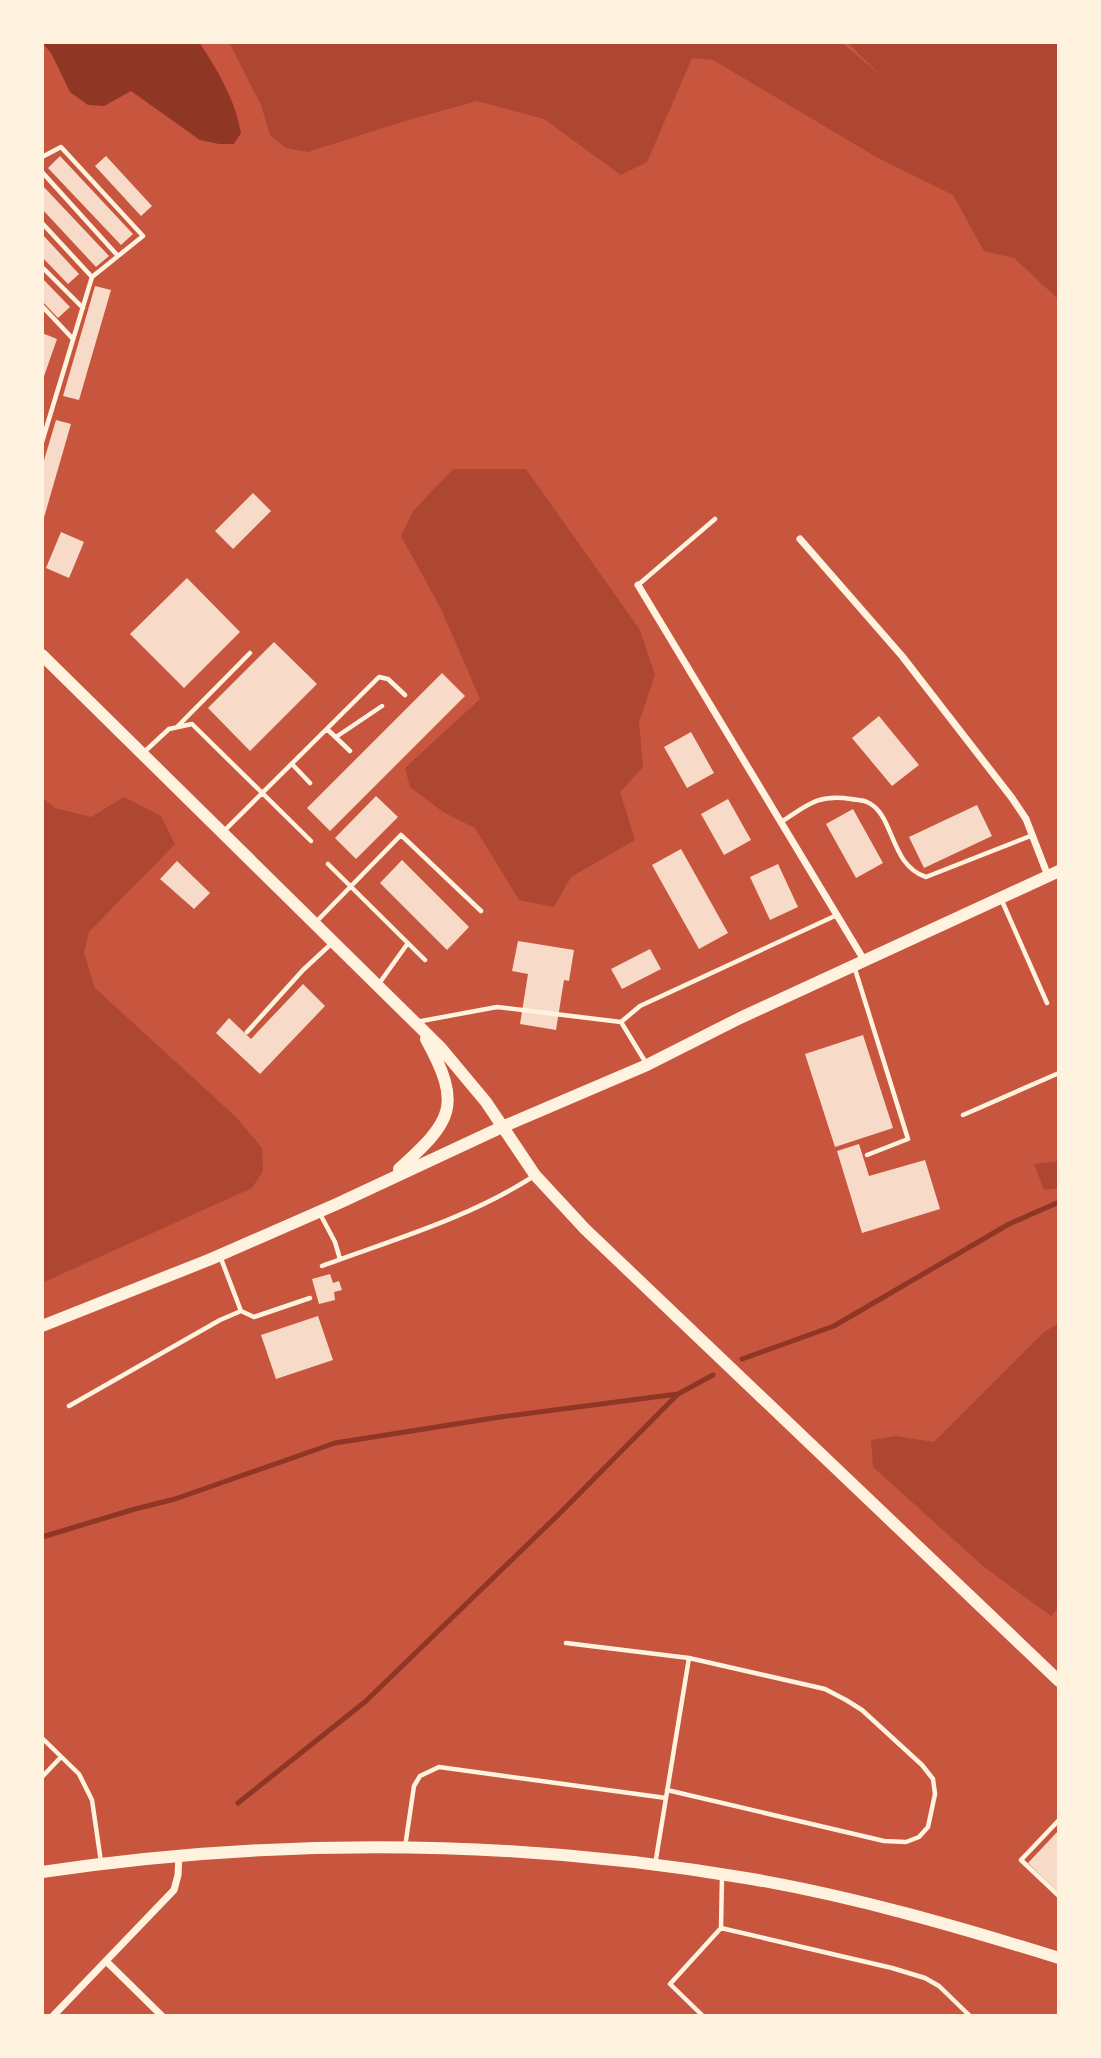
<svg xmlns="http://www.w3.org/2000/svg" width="1101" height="2058" font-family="Karla,sans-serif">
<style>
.green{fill:#ae4732}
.water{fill:#8f3625}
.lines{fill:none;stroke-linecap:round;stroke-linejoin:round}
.stream{stroke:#8f3625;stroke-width:5}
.building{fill:#f7dbc8}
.service{stroke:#fff3e0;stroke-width:4.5}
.minor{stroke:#fff3e0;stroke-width:7}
.secondary{stroke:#fff3e0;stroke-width:12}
</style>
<rect width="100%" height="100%" fill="#c8553d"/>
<path class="green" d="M 229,42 L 841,42 L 880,75 L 847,42 L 1059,42 L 1059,300 L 1014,258 L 984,251 L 953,195 L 878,158 L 713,60 L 692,58 L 647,162 L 621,175 L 544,119 L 477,101 L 405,121 L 308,152 L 286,148 L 270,135 L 261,105 Z
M 453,469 L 526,469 L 640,630 L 655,675 L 639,722 L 643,767 L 620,792 L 635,840 L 571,877 L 554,907 L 519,900 L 475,828 L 443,812 L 410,787 L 405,768 L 480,699 L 441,609 L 401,536 L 413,511 Z
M 42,797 L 55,808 L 91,817 L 124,797 L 161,816 L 175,844 L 89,932 L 84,953 L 95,988 L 236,1117 L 262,1148 L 263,1171 L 252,1188 L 42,1283 Z
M 1059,1161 L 1059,1188 L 1044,1190 L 1034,1164 Z
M 1059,1323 L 1059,1607 L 1051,1616 L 984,1567 L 873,1467 L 871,1440 L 895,1436 L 934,1442 L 1044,1332 Z"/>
<path class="water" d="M 42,42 L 199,42 C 218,71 235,99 241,133 L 234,144 L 219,144 L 200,140 L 131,91 L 104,106 L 88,105 L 70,92 L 51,53 Z"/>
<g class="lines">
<path class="stream" d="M 742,1359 L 834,1326 L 1009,1224 L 1059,1202
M 42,1537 L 135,1509 L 175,1499 L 335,1443 L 500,1417 L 678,1394 L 713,1375
M 238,1803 L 366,1701 L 559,1514 L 676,1396"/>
</g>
<path class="building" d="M 60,156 L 133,234 L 121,245 L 48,168 Z
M 106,156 L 152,206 L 141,216 L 95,166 Z
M 42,185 L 109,256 L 96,267 L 42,209 Z
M 42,234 L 79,274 L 68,284 L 42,257 Z
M 42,278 L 70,307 L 58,318 L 42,301 Z
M 95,286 L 111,290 L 79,400 L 63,396 Z
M 42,333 L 57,339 L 42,382 Z
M 56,420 L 71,424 L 43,521 L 42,467 Z
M 253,493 L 271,511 L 233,549 L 215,531 Z
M 61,532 L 84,542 L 69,578 L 46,568 Z
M 187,578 L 240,632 L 184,688 L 130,634 Z
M 274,642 L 317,684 L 250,751 L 208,708 Z
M 442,673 L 465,696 L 330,831 L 307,808 Z
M 879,716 L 919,765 L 892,786 L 852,738 Z
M 691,732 L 714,773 L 687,788 L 664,747 Z
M 376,796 L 398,817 L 356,859 L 335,838 Z
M 728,799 L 751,840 L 724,855 L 701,814 Z
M 977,805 L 992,836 L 924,868 L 909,837 Z
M 853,809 L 883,863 L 856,878 L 826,824 Z
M 681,849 L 728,933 L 699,949 L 652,865 Z
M 402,860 L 469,927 L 447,950 L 380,883 Z
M 177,861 L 210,893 L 194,909 L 160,879 Z
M 778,864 L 798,907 L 770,920 L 750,877 Z
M 518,941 L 574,950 L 569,981 L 564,980 L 556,1030 L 520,1024 L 528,974 L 512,971 Z
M 650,949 L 661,969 L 622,989 L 611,969 Z
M 303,984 L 325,1006 L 260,1074 L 216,1033 L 229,1018 L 251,1039 Z
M 863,1035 L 893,1128 L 835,1147 L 805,1054 Z
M 859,1144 L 869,1176 L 925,1160 L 940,1209 L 862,1233 L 837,1151 Z
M 330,1274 L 333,1283 L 339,1281 L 342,1290 L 334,1292 L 335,1300 L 319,1304 L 312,1279 Z
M 318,1316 L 333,1360 L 276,1379 L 261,1335 Z
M 1059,1830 L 1059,1893 L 1028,1863 Z"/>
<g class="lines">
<path class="service" d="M 42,157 L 61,147 L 143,236 L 92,277 L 42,442
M 42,172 L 118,256
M 42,223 L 92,277
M 42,267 L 83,308
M 42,306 L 73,339
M 638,585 L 715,519
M 177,727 L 250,653
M 327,729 L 350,751
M 336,737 L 382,706
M 142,754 L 169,729 L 192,724 L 311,841
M 292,764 L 310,783
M 781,822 C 808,805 817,794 851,799 C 856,800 863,800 867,802 C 895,814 889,865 926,877 L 1033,835
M 224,831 L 379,677 L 388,679 L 405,695
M 328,864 L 425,960
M 1002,901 L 1047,1003
M 315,923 L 401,835 L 481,911
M 854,966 L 908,1139 L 867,1155
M 378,985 L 408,943
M 416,1022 L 497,1007 L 621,1022 L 640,1006 L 837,915
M 621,1022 L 646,1063
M 247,1032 L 303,970 L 331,944
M 963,1115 L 1059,1073
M 319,1212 L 335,1242 L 340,1259
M 220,1256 L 241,1311 L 254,1317 L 310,1298
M 322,1266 C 395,1239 469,1218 534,1176
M 69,1406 L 220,1320 L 241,1311
M 566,1643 L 689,1658 L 825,1689 L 846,1700 L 862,1710 L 922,1765 L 933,1779 L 935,1794 L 928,1827 L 919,1837 L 906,1842 L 884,1841 L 667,1790
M 42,1738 L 79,1774 L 92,1800 L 101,1862
M 42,1777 L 61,1757
M 1059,1820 L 1021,1860 L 1059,1896
M 405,1847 L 414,1786 L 420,1776 L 439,1767 L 666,1798
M 655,1865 L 689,1658
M 721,1928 L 892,1968 L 925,1978 L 939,1986 L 970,2016
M 703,2016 L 670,1984 L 721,1928 L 722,1876"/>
<path class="minor" d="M 800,539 L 902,656 L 1012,798 L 1026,819 L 1048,876
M 638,585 L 864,960
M 106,1961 L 162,2016
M 53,2016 L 174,1890 L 178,1875 L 179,1856"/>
<path class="secondary" d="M 42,655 L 441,1048 L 486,1102 L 535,1175 L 585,1229 L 1059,1681
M 399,1169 C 452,1121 463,1106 426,1039
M 42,1326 L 211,1259 L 339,1203 L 502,1127 L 647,1065 L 740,1018 L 1059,871
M 42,1872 C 278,1837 517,1839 752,1879 C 856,1897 959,1927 1059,1958"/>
</g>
<rect width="1101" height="2058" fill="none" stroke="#fff3e0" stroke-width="88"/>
</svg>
